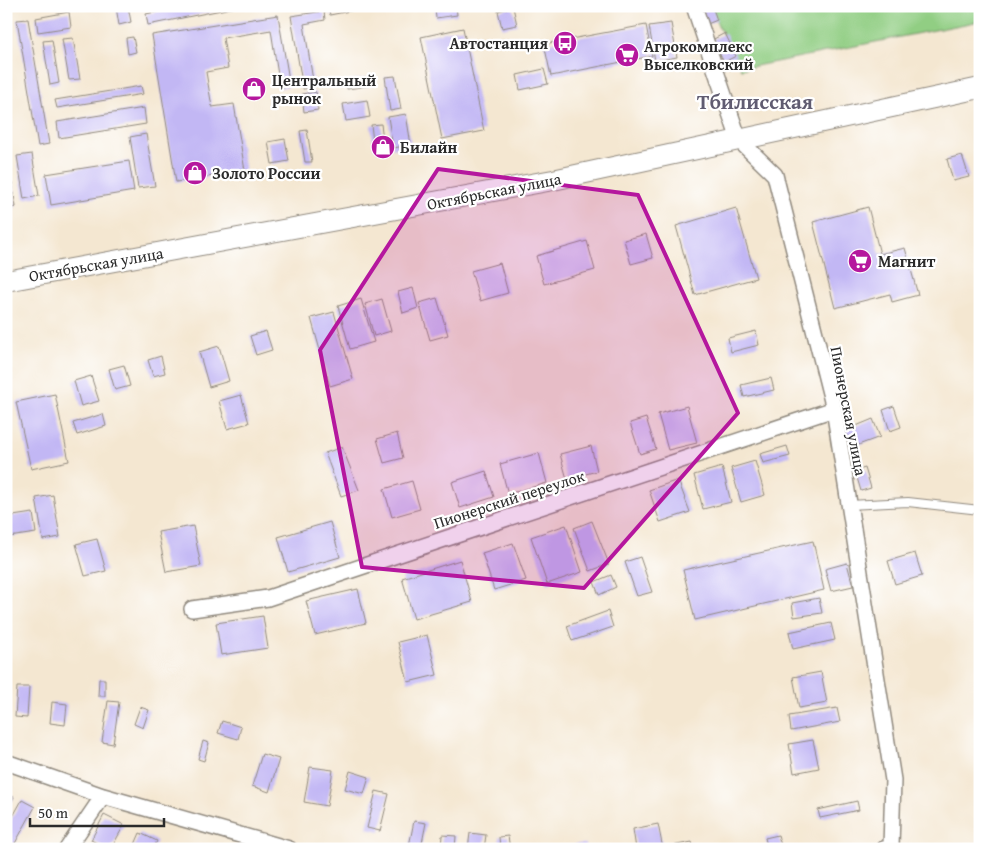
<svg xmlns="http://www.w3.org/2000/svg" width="986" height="855" font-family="'Gentium Book Plus',serif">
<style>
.green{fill:#91ce83;stroke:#5e7c57}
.building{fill:#c2b7f4}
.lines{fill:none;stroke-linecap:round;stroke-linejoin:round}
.service-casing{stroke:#90897e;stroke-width:10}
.minor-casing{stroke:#90897e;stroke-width:18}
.secondary-casing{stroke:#90897e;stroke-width:22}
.service{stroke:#fff;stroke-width:8}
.minor{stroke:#fff;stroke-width:15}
.secondary{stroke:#fff;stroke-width:20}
.marked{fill:#b5179e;fill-opacity:0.2;stroke:#b5179e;stroke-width:4;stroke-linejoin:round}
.labels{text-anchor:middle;stroke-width:4.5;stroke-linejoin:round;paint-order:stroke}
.poi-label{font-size:16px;font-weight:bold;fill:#2b2b2b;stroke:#fff;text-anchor:start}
.street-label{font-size:16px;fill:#2b2b2b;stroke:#fff}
.district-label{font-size:21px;font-weight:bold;fill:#605c71;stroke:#fff}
</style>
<rect width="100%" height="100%" fill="#fff"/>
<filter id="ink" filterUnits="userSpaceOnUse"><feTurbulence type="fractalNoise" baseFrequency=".02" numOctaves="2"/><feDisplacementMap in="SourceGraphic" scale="10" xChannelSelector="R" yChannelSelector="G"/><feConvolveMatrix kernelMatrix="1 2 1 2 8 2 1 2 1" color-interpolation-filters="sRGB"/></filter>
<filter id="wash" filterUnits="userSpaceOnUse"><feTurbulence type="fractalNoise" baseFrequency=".0096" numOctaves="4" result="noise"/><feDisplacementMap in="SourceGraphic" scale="20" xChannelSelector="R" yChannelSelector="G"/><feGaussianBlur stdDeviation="1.12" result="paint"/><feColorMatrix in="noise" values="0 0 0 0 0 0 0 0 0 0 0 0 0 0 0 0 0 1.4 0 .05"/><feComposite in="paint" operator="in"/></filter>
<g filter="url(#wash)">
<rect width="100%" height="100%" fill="#f4e7d1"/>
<path class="green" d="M 708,6 L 980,6 L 980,21 L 741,69 Z"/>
<g id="blocks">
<path class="building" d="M 122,6 L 128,6 L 131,22 L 119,25 L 116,7 Z
M 183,6 L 236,6 L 236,7 L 148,25 L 146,14 Z
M 328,6 L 368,6 L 369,7 L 330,15 Z
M 449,6 L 456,6 L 457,15 L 436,18 L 435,9 Z
M 691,6 L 712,6 L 717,20 L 700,27 Z
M 513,7 L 517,25 L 502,28 L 498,11 Z
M 324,11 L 325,20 L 304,24 L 314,87 L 303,89 L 291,16 Z
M 69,12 L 71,27 L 38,32 L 36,18 Z
M 278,15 L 290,86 L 280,88 L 271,30 L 223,38 L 228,68 L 206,72 L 212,107 L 234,104 L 245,171 L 176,182 L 152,35 Z
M 28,19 L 49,144 L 38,146 L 17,20 Z
M 671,23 L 677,57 L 655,61 L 649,26 Z
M 646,25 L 652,56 L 551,76 L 544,44 Z
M 463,28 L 484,131 L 442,139 L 421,37 Z
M 725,33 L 736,56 L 724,62 L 712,40 Z
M 133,37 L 136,52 L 128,54 L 126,38 Z
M 73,38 L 80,79 L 69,80 L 62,39 Z
M 52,40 L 59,83 L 50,85 L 43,41 Z
M 544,69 L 548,84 L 520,90 L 517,75 Z
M 395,76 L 401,109 L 390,111 L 385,77 Z
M 372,77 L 374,85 L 347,89 L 346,81 Z
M 141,86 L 143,94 L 57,108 L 55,100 Z
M 316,92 L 318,110 L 304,112 L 302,94 Z
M 367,100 L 370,117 L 346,121 L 343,104 Z
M 144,108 L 146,124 L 59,138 L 57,122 Z
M 406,114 L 411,145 L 393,148 L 388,117 Z
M 381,124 L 384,147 L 374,149 L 371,125 Z
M 307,130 L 312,162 L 305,162 L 300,131 Z
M 146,134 L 155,186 L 138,188 L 130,137 Z
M 285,139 L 289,161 L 272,164 L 268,142 Z
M 32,154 L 39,196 L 24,199 L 17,156 Z
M 962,155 L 969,177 L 953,181 L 947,159 Z
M 129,161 L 134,191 L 51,205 L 46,174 Z
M 12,182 L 16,207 L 6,209 L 6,183 Z
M 868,207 L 880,254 L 905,248 L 918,295 L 892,302 L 890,294 L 835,308 L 813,222 Z
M 736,208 L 756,278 L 695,295 L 676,226 Z
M 646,234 L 653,258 L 631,264 L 624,240 Z
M 587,241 L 595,270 L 544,284 L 536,256 Z
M 500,263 L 508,293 L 480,301 L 471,271 Z
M 413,288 L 418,308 L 403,313 L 398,292 Z
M 437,298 L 448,335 L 430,340 L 419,303 Z
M 361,299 L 374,342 L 350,349 L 338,306 Z
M 382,299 L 391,331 L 374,336 L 365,304 Z
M 334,312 L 353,379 L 330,386 L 311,318 Z
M 266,331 L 272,350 L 256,355 L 250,336 Z
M 756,331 L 759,345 L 731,352 L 728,338 Z
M 219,346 L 229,381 L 209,387 L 199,352 Z
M 161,356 L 165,373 L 153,376 L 148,360 Z
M 124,365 L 130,386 L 115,390 L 109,369 Z
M 91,376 L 99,401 L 81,406 L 74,381 Z
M 771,378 L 774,390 L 744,397 L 741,385 Z
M 55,394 L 69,461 L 31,469 L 16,402 Z
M 241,395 L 249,423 L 227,429 L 219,401 Z
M 687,406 L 697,443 L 668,450 L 658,414 Z
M 894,406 L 901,427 L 890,431 L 883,410 Z
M 103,414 L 106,426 L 77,435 L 73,423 Z
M 646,418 L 656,449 L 640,454 L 630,423 Z
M 873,419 L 880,437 L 850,448 L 844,431 Z
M 397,433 L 403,458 L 384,463 L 377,439 Z
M 591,446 L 597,471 L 567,479 L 560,454 Z
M 787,446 L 790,456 L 763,463 L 760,454 Z
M 342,447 L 359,490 L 341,496 L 325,453 Z
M 539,453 L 547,483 L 508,494 L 500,464 Z
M 755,461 L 765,495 L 741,502 L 731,468 Z
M 722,467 L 731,502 L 703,509 L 694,475 Z
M 865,468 L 871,488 L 861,491 L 855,471 Z
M 486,471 L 494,497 L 460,508 L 452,482 Z
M 678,480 L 690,512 L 660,522 L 649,490 Z
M 412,481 L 420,509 L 392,517 L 384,489 Z
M 53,495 L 60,537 L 43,540 L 36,498 Z
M 33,513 L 36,533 L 9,537 L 6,517 Z
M 592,521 L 609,564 L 590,571 L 574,528 Z
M 330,522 L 340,557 L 288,572 L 278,537 Z
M 566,525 L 582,572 L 547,584 L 531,537 Z
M 193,526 L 201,566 L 166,572 L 158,532 Z
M 97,539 L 106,571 L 85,576 L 76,544 Z
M 813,541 L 824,590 L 695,620 L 683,570 Z
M 513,543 L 526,580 L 494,590 L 482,553 Z
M 915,553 L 922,576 L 895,584 L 888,561 Z
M 640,557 L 652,592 L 637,596 L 625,562 Z
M 460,560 L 472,602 L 414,619 L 402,578 Z
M 847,563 L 853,586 L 831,591 L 825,569 Z
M 611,575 L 616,587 L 599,595 L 594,582 Z
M 358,589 L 366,623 L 315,635 L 306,601 Z
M 819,598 L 822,613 L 794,617 L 792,603 Z
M 608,611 L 613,627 L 572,641 L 567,626 Z
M 263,616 L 268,648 L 221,655 L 216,623 Z
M 831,623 L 835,640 L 793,649 L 789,632 Z
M 427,635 L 437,675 L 408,682 L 398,642 Z
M 821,672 L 827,703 L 799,708 L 793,677 Z
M 99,679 L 105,679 L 105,696 L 98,696 Z
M 17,687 L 29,687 L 27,718 L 15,717 Z
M 108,701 L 119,702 L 113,744 L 102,742 Z
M 52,702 L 67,704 L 65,725 L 50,723 Z
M 140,707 L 149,710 L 143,728 L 134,724 Z
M 837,708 L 840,722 L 791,731 L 789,716 Z
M 222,721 L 241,727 L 238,739 L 218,733 Z
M 813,740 L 819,768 L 794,773 L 789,744 Z
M 203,741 L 209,743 L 204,761 L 198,759 Z
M 262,754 L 279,759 L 269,792 L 252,786 Z
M 310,767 L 333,770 L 327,806 L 304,802 Z
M 350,771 L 369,777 L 364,794 L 345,789 Z
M 376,791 L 389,794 L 380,831 L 367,828 Z
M 6,793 L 14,797 L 6,812 Z
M 22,800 L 35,807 L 13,847 L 6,843 L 6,829 Z
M 857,801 L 859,810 L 820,818 L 818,810 Z
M 104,815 L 124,825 L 111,849 L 108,849 L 91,840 Z
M 414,821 L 426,823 L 421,848 L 409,846 Z
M 658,824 L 663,849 L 636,849 L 633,829 Z
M 140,833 L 157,841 L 153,849 L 133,849 Z
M 470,833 L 486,835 L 484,849 L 468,849 Z
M 442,835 L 456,836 L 455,849 L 441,849 Z
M 778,835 L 782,849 L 768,849 L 765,838 Z
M 508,836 L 510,849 L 500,849 L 499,837 Z
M 692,842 L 694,849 L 672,849 L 672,846 Z
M 575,844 L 586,844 L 586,849 L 575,849 Z"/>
</g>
</g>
<g filter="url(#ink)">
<use href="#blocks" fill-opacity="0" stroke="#90897e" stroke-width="1"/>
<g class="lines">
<g class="service-casing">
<path id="service" d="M 849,505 L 908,502 L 980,510"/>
</g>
<g class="minor-casing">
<path id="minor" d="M 694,6 L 739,140 L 775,175 L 834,409 L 893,780 L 891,847 L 884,849
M 192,609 L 268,598 L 834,409
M 6,762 L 103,796 L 289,849
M 67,849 L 103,796"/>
</g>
<g class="secondary-casing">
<path id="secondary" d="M 6,281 L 553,180 L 980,88"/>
</g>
<use href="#service" class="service"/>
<use href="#minor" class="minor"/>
<use href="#secondary" class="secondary"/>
</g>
</g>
<path class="marked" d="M 438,169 L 638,195 L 738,413 L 584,588 L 362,567 L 320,350 Z"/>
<defs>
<g id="bus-disc" transform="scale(1.25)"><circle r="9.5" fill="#b5179e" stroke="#fff"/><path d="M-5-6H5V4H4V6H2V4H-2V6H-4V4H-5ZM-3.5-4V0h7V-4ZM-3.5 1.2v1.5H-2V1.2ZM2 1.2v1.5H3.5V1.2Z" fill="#fff"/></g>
<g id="supermarket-disc" transform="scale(1.25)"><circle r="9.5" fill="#b5179e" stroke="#fff"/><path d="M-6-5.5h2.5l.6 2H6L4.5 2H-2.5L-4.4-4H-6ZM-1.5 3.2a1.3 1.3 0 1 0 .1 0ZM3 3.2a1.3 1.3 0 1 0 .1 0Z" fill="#fff"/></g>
<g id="shop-disc" transform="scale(1.25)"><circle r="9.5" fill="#b5179e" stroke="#fff"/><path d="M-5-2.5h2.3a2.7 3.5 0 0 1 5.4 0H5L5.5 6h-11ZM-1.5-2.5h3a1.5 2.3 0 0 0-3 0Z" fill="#fff"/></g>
</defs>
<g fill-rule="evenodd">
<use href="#bus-disc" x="565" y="43"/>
<use href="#supermarket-disc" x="627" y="55"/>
<use href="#shop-disc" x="254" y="89"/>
<use href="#shop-disc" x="383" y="147"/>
<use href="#shop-disc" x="195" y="173"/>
<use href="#supermarket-disc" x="860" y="261"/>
</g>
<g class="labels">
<g class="poi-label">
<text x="548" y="49" text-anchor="end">Автостанция</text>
<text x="644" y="52">Агрокомплекс<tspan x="644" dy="18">Выселковский</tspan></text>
<text x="272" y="86">Центральный<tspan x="272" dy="18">рынок</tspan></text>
<text x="400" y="153">Билайн</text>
<text x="212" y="179">Золото России</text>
<text x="878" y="267">Магнит</text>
</g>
<g class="street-label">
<text transform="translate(494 191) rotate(-11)" y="6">Октябрьская улица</text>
<text transform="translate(96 264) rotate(-10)" y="6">Октябрьская улица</text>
<text transform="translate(849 411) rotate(79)" y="6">Пионерская улица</text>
<text transform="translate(509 499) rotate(-18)" y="6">Пионерский переулок</text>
</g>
<g class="district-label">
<text x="755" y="109">Тбилисская</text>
</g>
</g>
<rect width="986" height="855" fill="none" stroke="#fff" stroke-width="25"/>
<path d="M30 818v8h134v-8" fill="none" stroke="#2b2b2b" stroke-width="2.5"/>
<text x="38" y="818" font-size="15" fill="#2b2b2b" stroke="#ffffff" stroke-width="4" paint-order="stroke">50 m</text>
</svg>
